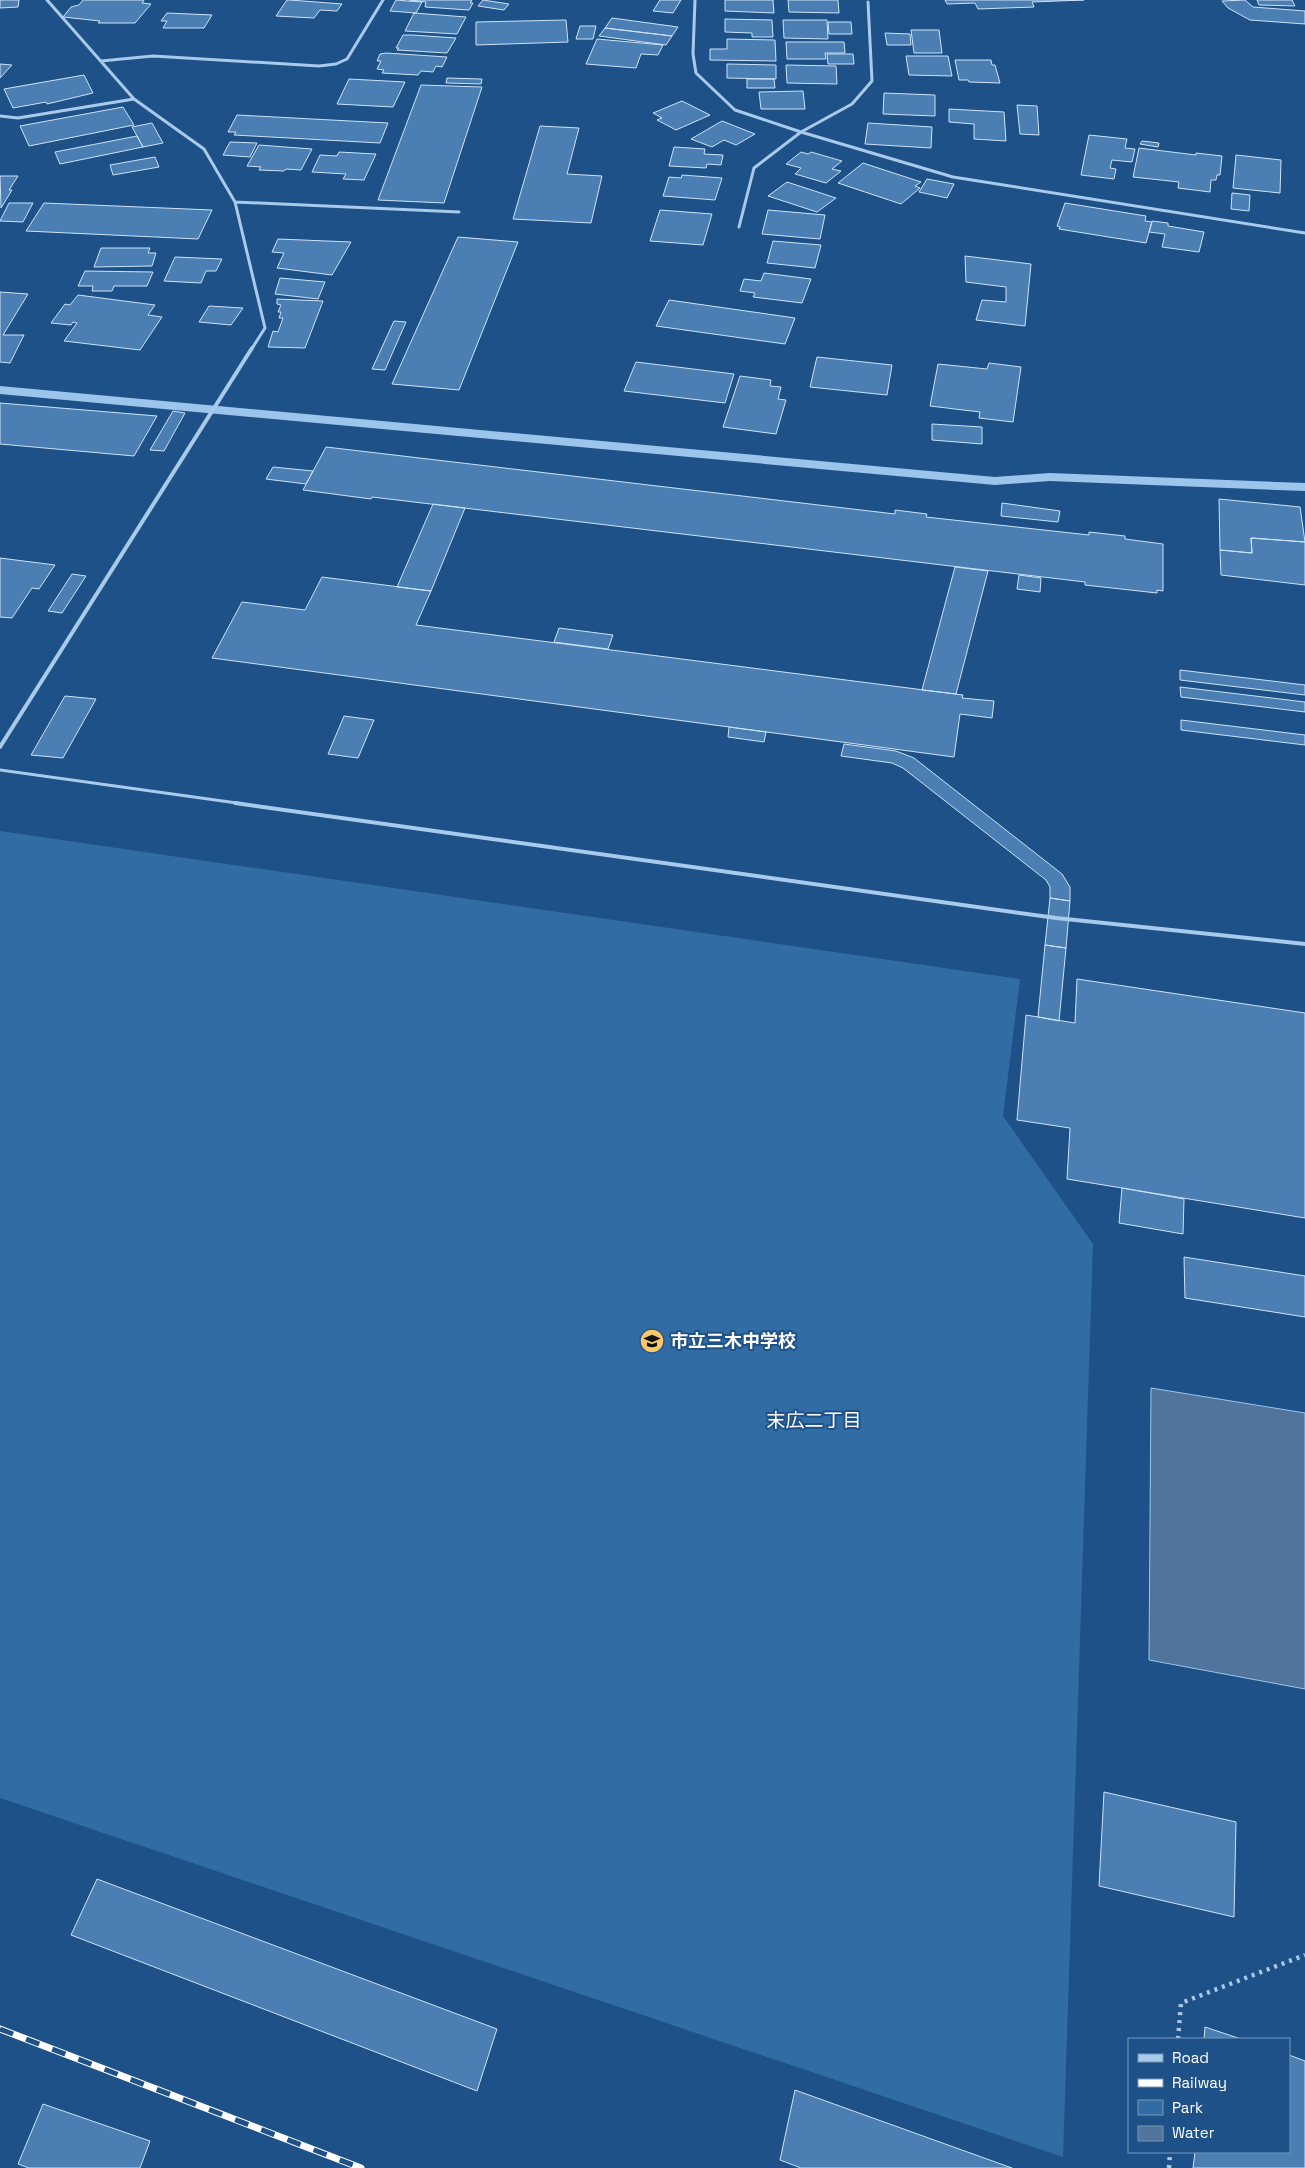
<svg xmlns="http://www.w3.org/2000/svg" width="1305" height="2168" font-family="'Space Grotesk','Noto Sans JP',sans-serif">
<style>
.green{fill:#326ca5}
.water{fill:#50749b;stroke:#9cc5ec}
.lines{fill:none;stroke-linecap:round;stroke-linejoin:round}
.stream{fill:#9cc5ec;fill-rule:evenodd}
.building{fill:#4b7eb2;stroke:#cde3f8}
.path{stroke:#a8caeb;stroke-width:4.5;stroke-dasharray:3 5;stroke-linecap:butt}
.service-far1{stroke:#a8caeb;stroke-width:3}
.service{stroke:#a8caeb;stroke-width:4}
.minor-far1{stroke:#a8caeb;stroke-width:3}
.minor{stroke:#a8caeb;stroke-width:4}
.rail-casing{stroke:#fff;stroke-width:7}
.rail{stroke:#1e5188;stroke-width:5;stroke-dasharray:14;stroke-linecap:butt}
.labels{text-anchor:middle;stroke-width:4;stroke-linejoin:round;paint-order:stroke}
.poi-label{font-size:18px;font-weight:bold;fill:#fff;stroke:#1e5188;text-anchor:start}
.neighbourhood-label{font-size:19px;fill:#fff;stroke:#1e5188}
</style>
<rect width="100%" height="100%" fill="#1e5188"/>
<path class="green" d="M 0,831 L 1020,979 L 1003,1116 L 1093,1244 L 1063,2157 L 0,1798 Z"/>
<path class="water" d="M 1151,1388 L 1305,1413 L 1305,1689 L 1149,1660 Z"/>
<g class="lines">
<path class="stream" d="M 0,386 L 995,477 L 1050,473 L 1305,483 L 1305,491 L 1050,481 L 995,485 L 0,394 Z"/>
</g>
<path class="building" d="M 0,0 L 19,0 L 18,7 L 0,8 Z
M 83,0 L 144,0 L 142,3 L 151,4 L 135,23 L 98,23 L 100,21 L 63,17 L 71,7 L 79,5 Z
M 287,0 L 290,0 L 342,4 L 337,11 L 320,10 L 314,18 L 276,16 Z
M 396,0 L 408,1 L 422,2 L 416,13 L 390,11 Z
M 409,0 L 472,0 L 470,3 L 473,3 L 469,10 L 425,7 L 426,2 Z
M 483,0 L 509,4 L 504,10 L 478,6 Z
M 660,0 L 681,0 L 673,13 L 653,11 Z
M 725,0 L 773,0 L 774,13 L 725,11 Z
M 788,0 L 838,0 L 839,13 L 789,12 Z
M 945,0 L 1084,0 L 1032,2 L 1034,7 L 978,9 L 975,3 L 947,4 Z
M 1245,0 L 1253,7 L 1305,11 L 1305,24 L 1250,20 L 1228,8 L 1222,1 Z
M 1257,0 L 1292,0 L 1295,6 L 1259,5 Z
M 167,13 L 212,15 L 204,28 L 163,28 L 167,21 L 161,21 Z
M 414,13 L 466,17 L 457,34 L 405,31 Z
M 612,18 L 678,27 L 672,36 L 605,28 Z
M 725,19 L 772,20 L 773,37 L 752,37 L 752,33 L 725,32 Z
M 566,20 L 568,42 L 476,45 L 476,22 Z
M 783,20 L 827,20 L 828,39 L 784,38 Z
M 828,22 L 851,22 L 852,34 L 829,34 Z
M 580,26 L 596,26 L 593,39 L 576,39 Z
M 605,28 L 672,36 L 666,45 L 599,36 Z
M 911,30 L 939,30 L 942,53 L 914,53 Z
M 885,33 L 910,34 L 911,45 L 887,45 Z
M 403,35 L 412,35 L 456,38 L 447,53 L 397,50 L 399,48 L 396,48 Z
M 597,39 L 663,45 L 658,55 L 641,54 L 636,68 L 586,64 Z
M 727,39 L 775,40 L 776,61 L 710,60 L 710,49 L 727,49 Z
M 786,42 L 844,42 L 845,53 L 825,53 L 826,59 L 787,59 Z
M 386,53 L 447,57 L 442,67 L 436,66 L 433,72 L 421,71 L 418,75 L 382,73 L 384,70 L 377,69 L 381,61 L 377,61 L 380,54 Z
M 827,54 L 853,54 L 854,64 L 828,64 Z
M 906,56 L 948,56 L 952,76 L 909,75 Z
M 955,60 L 991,60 L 992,65 L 995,65 L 1000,83 L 969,82 L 968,80 L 959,80 Z
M 0,64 L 12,65 L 0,78 Z
M 727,64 L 776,65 L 776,79 L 727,78 Z
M 786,65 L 836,66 L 837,84 L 787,83 Z
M 84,75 L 93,93 L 47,104 L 46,102 L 13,108 L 4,89 Z
M 447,78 L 482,79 L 481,84 L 446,83 Z
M 349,79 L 405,82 L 393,107 L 337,104 Z
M 747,79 L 774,79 L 775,88 L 747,88 Z
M 421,85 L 482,87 L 444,203 L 378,200 Z
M 803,91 L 805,109 L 761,109 L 759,92 Z
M 884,93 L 935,95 L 935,116 L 883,114 Z
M 682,101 L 710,115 L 676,130 L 657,120 L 662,118 L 653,113 Z
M 1017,105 L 1037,106 L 1039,135 L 1020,134 Z
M 123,107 L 134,125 L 29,146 L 20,126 Z
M 949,109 L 1004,112 L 1006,141 L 974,139 L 974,124 L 949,122 Z
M 237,115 L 388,123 L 380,143 L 234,135 L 236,132 L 228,132 Z
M 722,121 L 755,134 L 736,145 L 724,140 L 712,147 L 691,139 Z
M 152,123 L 163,143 L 143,147 L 132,127 Z
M 868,123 L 932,127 L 931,148 L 865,144 Z
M 540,126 L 579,128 L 567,174 L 602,176 L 591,223 L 513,219 Z
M 1089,135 L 1127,139 L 1125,148 L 1135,149 L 1132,162 L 1112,160 L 1110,168 L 1116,169 L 1114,179 L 1081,175 Z
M 137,136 L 143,147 L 60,164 L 55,152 Z
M 1142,141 L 1159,143 L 1158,147 L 1140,144 Z
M 230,142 L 257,143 L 250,157 L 223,155 Z
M 259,145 L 312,149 L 301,170 L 286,169 L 284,171 L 259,170 L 261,167 L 247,166 Z
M 674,147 L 705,149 L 704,154 L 723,155 L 721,165 L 707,164 L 706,168 L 669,166 Z
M 1139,148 L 1196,155 L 1196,153 L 1222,156 L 1220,175 L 1217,175 L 1216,180 L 1211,180 L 1210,192 L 1178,188 L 1179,182 L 1133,177 Z
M 339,152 L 376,154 L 364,180 L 343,179 L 346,174 L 312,172 L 320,155 L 337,156 Z
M 801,152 L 808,154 L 811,152 L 842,161 L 832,169 L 841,171 L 826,183 L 795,174 L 801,168 L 786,164 Z
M 1236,155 L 1281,160 L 1280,193 L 1233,188 Z
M 155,157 L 159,167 L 113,175 L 110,165 Z
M 863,163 L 921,182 L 915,186 L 920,188 L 901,204 L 838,183 Z
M 682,175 L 722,178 L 715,200 L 663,196 L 669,177 L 681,178 Z
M 0,176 L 18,176 L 9,190 L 12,190 L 1,208 Z
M 927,179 L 954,184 L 947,198 L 919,192 Z
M 787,182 L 836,198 L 817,212 L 768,196 Z
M 1232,193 L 1250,195 L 1249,211 L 1231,209 Z
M 9,203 L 33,203 L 23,222 L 0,221 Z
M 44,203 L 212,210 L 198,239 L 26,231 Z
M 1065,203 L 1146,216 L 1145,221 L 1152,222 L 1146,243 L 1059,229 L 1060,227 L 1057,226 Z
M 660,210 L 712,214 L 703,245 L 650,241 Z
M 768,210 L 825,215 L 820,239 L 762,234 Z
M 1152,221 L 1168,223 L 1168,226 L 1204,232 L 1199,252 L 1162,247 L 1165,234 L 1149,232 Z
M 458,237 L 518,242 L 459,390 L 392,384 Z
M 278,239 L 351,242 L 332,275 L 277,268 L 284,253 L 272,252 Z
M 773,241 L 821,245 L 815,268 L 767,263 Z
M 101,248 L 150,248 L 148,253 L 156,253 L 152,266 L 94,267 Z
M 965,256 L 1031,264 L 1025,326 L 976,320 L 982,300 L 1006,302 L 1006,287 L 966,282 Z
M 175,257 L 222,259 L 216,271 L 206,271 L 201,283 L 164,281 Z
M 85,271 L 153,272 L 147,286 L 114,286 L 112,291 L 92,291 L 93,286 L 78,286 Z
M 764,273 L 811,279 L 802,303 L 753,297 L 755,293 L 740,291 L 744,279 L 761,281 Z
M 280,278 L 325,282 L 318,299 L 275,294 Z
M 0,292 L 28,294 L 3,335 L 24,335 L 10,363 L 0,362 Z
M 78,295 L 155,305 L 148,315 L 162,317 L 140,350 L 64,341 L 77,323 L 73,322 L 71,325 L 51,323 L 65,304 L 70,305 Z
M 277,299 L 323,301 L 305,348 L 268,347 L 273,331 L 278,332 L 283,318 L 279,318 L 281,312 L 278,312 L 281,305 L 277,304 Z
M 669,300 L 795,318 L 785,344 L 656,326 Z
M 209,306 L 243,308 L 231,325 L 199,322 Z
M 394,321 L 406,322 L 385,370 L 372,369 Z
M 817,357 L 892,365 L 887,395 L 810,387 Z
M 636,362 L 734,374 L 725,403 L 624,391 Z
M 989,363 L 1021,367 L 1013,422 L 979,418 L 980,412 L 930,406 L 938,364 L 987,369 Z
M 740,376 L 771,380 L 770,386 L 781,387 L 778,399 L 786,400 L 776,434 L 723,427 Z
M 0,403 L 157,416 L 134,456 L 0,444 Z
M 173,411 L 185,413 L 164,451 L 150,450 Z
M 932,424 L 982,427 L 982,444 L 932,440 Z
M 326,447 L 895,514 L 895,510 L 927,514 L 926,517 L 1089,535 L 1089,532 L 1125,536 L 1125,539 L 1163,544 L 1163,591 L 1157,590 L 1157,593 L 1085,585 L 1085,582 L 372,497 L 371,499 L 303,490 Z
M 273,467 L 313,471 L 306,484 L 266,479 Z
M 1219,499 L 1300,507 L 1305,542 L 1251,538 L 1252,553 L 1220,550 Z
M 1002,503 L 1060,511 L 1058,522 L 1001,516 Z
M 433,504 L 465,508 L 431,591 L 397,587 Z
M 1251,538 L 1305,542 L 1305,585 L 1221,575 L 1220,550 L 1252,553 Z
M 0,558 L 55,565 L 39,589 L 32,588 L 12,618 L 0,617 Z
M 955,567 L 988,571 L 956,694 L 922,690 Z
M 72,574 L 86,576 L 62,613 L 48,611 Z
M 1019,575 L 1041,578 L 1040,592 L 1017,589 Z
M 322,577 L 431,591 L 416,625 L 963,695 L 962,698 L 994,701 L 992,718 L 960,714 L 954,757 L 212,658 L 242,602 L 305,610 Z
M 559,628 L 613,635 L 608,649 L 554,642 Z
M 1180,670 L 1305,685 L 1305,695 L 1180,680 Z
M 1180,687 L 1305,702 L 1305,712 L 1181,697 Z
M 65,696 L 96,699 L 63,758 L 31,755 Z
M 344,716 L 374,720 L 358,758 L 328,754 Z
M 1181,720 L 1305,735 L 1305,745 L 1181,730 Z
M 729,727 L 766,732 L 764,742 L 728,737 Z
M 844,744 L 896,751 L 914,758 L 1062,874 L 1070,887 L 1070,901 L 1050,898 L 1050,887 L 1046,880 L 903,768 L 892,763 L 841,756 Z
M 1050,898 L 1070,901 L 1066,948 L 1045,945 Z
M 1045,945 L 1066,948 L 1059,1021 L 1038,1017 Z
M 1077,979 L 1305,1013 L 1305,1218 L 1067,1179 L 1070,1128 L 1017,1120 L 1026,1015 L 1075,1023 Z
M 1122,1188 L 1184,1199 L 1183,1234 L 1119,1223 Z
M 1184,1257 L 1305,1276 L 1305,1317 L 1185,1298 Z
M 1104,1792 L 1236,1822 L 1234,1917 L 1099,1886 Z
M 97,1879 L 497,2029 L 477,2091 L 71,1935 Z
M 1205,2027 L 1241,2039 L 1204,2039 Z
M 1289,2055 L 1305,2061 L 1305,2168 L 1193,2168 L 1195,2152 L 1289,2152 Z
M 795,2090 L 1012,2168 L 801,2168 L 780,2160 Z
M 43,2104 L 150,2141 L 140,2168 L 29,2168 L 18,2164 Z"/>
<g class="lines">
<path class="path" d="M 1178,2039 L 1181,2003 L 1305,1955
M 1169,2168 L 1170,2152"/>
<path class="service-far1" d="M 0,770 L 244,804"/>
<path class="service" d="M 235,803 L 1056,918 L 1305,944"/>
<path class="minor-far1" d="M 47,0 L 134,99 L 204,149 L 235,202 L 265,328 L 251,350
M 695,0 L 693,54 L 696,73 L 735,110 L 801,132 L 953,177 L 1305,233
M 101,61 L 153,56 L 319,66 L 336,64 L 347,59 L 383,0
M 0,116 L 18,118 L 134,99
M 235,202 L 459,212
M 739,227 L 754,168 L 801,132 L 852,104 L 872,81 L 868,2"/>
<path class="minor" d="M 0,747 L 252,348"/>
<g class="rail-casing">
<path id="rail" d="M 0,2029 L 361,2168"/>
</g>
<use href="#rail" class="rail"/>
</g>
<defs>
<g id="school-disc" transform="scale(1.25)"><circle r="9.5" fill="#f9c868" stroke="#1e5188"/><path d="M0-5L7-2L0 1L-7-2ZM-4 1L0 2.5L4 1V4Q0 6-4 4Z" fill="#111"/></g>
</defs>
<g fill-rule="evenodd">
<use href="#school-disc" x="652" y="1341"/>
</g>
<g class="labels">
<g class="poi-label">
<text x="670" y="1347">市立三木中学校</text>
</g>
<g class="neighbourhood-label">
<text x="814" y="1427">末広二丁目</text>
</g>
</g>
<rect x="1128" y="2038" width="162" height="115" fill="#1e5188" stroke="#7897b8"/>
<rect x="1138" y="2054" width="25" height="8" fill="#a8caeb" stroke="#7897b8"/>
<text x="1172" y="2063" font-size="15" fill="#ffffff">Road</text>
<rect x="1138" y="2079" width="25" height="8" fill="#ffffff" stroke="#7897b8"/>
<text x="1172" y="2088" font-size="15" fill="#ffffff">Railway</text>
<rect x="1138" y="2100" width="25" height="15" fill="#326ca5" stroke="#7897b8"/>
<text x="1172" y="2113" font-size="15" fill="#ffffff">Park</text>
<rect x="1138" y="2126" width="25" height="15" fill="#50749b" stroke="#7897b8"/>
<text x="1172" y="2138" font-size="15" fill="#ffffff">Water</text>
</svg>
